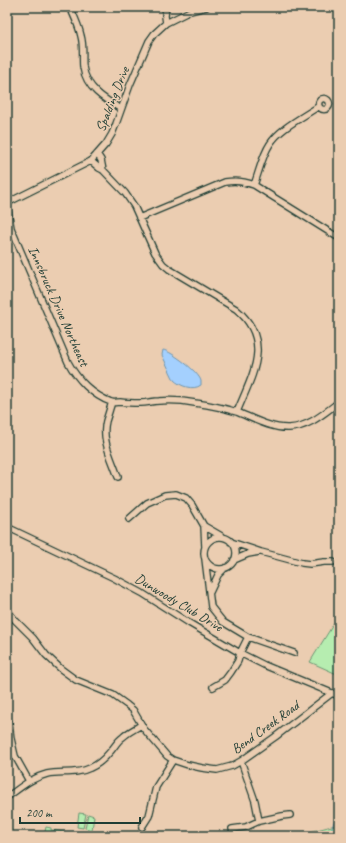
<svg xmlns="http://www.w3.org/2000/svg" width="346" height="843" font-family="Caveat,sans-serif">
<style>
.green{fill:#b6edb0;stroke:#6a9572}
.water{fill:#a4d0fe;stroke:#6f95ad}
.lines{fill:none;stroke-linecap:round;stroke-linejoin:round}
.stream{stroke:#6f95ad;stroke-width:1}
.minor-casing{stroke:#1f3d34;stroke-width:8}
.minor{stroke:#ebcdb1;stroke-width:5.5}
.labels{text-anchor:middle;stroke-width:3;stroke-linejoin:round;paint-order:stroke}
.street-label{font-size:14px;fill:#1f3d34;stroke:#ebcdb1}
</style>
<rect width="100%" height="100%" fill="#ebcdb1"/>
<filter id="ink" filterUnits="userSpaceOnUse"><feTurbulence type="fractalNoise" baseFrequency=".025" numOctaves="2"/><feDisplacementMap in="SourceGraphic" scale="8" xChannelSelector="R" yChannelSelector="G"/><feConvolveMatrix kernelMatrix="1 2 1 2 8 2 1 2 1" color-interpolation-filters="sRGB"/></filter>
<g filter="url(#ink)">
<path class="green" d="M 339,615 L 339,675 L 310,662 Z
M 79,813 L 86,814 L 83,828 L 77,827 Z
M 88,814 L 94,816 L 92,830 L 85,828 Z
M 339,824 L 339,836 L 295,836 Z
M 46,827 L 51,828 L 51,830 L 64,832 L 63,836 L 44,836 Z"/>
<path class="water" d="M 163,350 C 171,351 199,372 201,381 C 201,382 201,384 201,385 C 193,391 180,386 174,380 L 162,355 Z"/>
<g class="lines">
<path class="stream" d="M 329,836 L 339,808"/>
<g class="minor-casing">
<path id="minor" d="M 70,7 C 74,16 79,26 81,36 C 84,46 82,57 83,67 C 86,88 104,99 121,109
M 166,23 L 165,16 L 166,7
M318.5 104a5.5 5.5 0 1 1 11 0a5.5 5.5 0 1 1-11 0Z
M 97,154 L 101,160 L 103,170
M 91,161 L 99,168 L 103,170 L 125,193 L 134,206 L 155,253 L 163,264 L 169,269 L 236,309 C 274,341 252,375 237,412
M 254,185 C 259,172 262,156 270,144 C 280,128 303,117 319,106
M 7,203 L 91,161 L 106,144 L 112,134 L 116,124 L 130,85 L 149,41 L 154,34 L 166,23 L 190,11 L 206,7
M 7,205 L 11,228 L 68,362 C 77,379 92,395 111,402 C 114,403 117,402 120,402 C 127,403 134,403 141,403 C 147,403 153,401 159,401 C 171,400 184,401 195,403 C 209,405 224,408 237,412 C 252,418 272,429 289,428 C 309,427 323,414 339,402
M 139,218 L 225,182 C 236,180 244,181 254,185 L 339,238
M 112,402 C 110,408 108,415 106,421 C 101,440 112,459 118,477
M 7,498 L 7,505
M 129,519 L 147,503 L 165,495 L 176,494 L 186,498 L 192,505 L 204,526 L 205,547
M 204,526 L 223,537
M 7,527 L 114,578 L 142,593 L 189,623 L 240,653 L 264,665 L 339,696
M204 553a16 16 0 1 1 32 0a16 16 0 1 1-32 0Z
M 231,542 L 261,552 L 302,563 L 310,564 L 324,562 L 333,562
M 205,559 L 211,607 L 223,622 L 248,637 L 240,653 L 238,661 L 231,672 L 225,680 L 213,687
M 234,560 L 248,554 L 259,552
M 210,592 L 218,575 L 225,568
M 7,610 L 15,620 L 33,638 L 46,655 L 61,669 L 76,680 L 113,695 L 127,705 L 133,710 L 144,729 L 167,756 L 173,760 L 188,765 L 202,768 L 217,770 L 232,766 L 241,761 L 275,737 L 332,693
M 248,637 L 294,653
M 9,722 L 11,739 L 15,756 L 29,781
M 241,761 L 255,801 L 259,821
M 7,797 C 20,788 31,778 47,774 C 61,771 76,775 90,768 C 97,765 104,759 109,753 C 114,748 117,741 123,737 C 128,732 135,729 141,725
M 142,827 L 149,816 L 156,787 L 173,760
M 232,829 L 246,827 L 259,821 L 282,816 L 290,815"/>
</g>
<use href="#minor" class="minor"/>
</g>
</g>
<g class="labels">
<g class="street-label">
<text transform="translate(112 99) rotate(-68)" y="5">Spalding Drive</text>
<text transform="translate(59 306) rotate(66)" y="5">Innsbruck Drive Northeast</text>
<text transform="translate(179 602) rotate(31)" y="5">Dunwoody Club Drive</text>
<text transform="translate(265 727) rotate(-36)" y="5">Bend Creek Road</text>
</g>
</g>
<rect width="346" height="843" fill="none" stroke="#ebcdb1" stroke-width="24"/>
<rect x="12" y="12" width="322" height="819" fill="none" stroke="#1f3d34" stroke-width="1.5" filter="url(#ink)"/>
<path d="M20 817v6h120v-6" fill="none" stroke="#1f3d34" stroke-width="2"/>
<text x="26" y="817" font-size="12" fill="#1f3d34" stroke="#ebcdb1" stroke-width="3" paint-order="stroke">200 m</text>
</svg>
